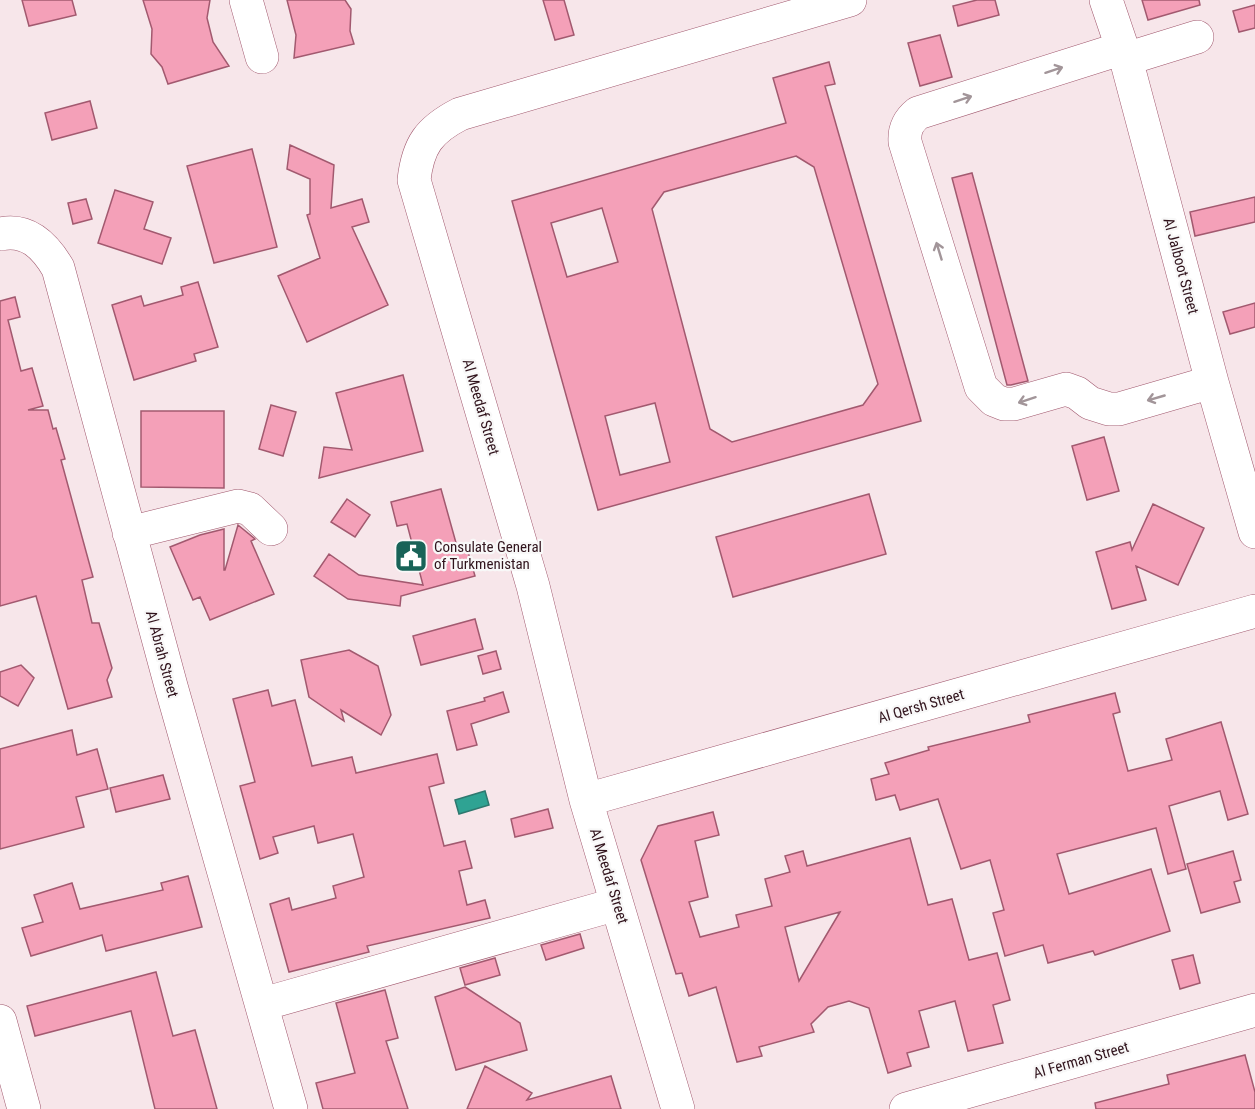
<svg xmlns="http://www.w3.org/2000/svg" width="1255" height="1109" font-family="'Roboto Condensed',sans-serif">
<style>
.water{fill:#2fa393;stroke:#2f786f;stroke-width:1.5}
.building{fill:#f4a0b8;stroke:#a2596f;stroke-width:1.5;fill-rule:evenodd}
.lines{fill:none;stroke-linecap:round;stroke-linejoin:round}
.minor-casing{stroke:#a0576d;stroke-width:34}
.minor{stroke:#fff;stroke-width:33}
.oneway{stroke:#a29599}
.labels{text-anchor:middle;stroke-width:4.5;stroke-linejoin:round;paint-order:stroke}
.street-label{font-size:15px;fill:#30131c;stroke:#f8f8f8}
.poi-label{font-size:15px;fill:#30131c;stroke:#f8f8f8;text-anchor:start}
</style>
<rect width="100%" height="100%" fill="#f7e6ea"/>
<path class="water" d="M 485,791 L 489,805 L 459,814 L 455,800 Z"/>
<path class="building" d="M 22,0 L 72,0 L 76,15 L 29,26 Z
M 143,0 L 210,0 L 207,18 L 213,42 L 229,66 L 168,84 L 162,67 L 151,54 L 152,29 Z
M 287,0 L 345,0 L 351,9 L 350,31 L 354,44 L 294,58 L 296,35 Z
M 543,0 L 564,0 L 574,35 L 555,40 Z
M 977,0 L 995,0 L 999,15 L 958,26 L 953,6 Z
M 1142,0 L 1199,0 L 1200,5 L 1148,20 Z
M 1255,5 L 1255,28 L 1239,32 L 1233,11 Z
M 940,35 L 952,77 L 920,86 L 908,43 Z
M 829,62 L 835,84 L 825,86 L 921,421 L 598,510 L 512,201 L 786,123 L 773,78 ZM 796,156 L 814,167 L 878,384 L 863,405 L 732,442 L 710,429 L 652,209 L 664,192 ZM 602,208 L 618,262 L 567,277 L 551,223 ZM 655,403 L 670,462 L 620,475 L 605,416 Z
M 90,101 L 97,128 L 52,140 L 45,113 Z
M 290,145 L 334,165 L 331,208 L 362,199 L 369,222 L 352,227 L 388,305 L 307,342 L 278,276 L 320,258 L 307,215 L 310,214 L 310,179 L 287,169 Z
M 252,149 L 277,247 L 214,263 L 187,166 Z
M 972,173 L 1028,381 L 1011,385 L 1007,385 L 952,178 Z
M 115,190 L 153,202 L 144,229 L 171,238 L 162,264 L 98,243 Z
M 1255,197 L 1255,222 L 1195,236 L 1190,212 Z
M 86,199 L 92,219 L 73,224 L 68,203 Z
M 198,282 L 218,347 L 194,354 L 196,361 L 134,380 L 112,305 L 141,296 L 144,306 L 183,295 L 181,287 Z
M 15,297 L 20,317 L 8,320 L 21,371 L 32,368 L 43,406 L 28,410 L 48,410 L 53,429 L 56,428 L 65,459 L 61,460 L 93,577 L 82,580 L 92,623 L 99,623 L 112,668 L 107,680 L 112,697 L 68,709 L 36,596 L 0,606 L 0,301 Z
M 1255,303 L 1255,327 L 1230,334 L 1223,312 Z
M 403,375 L 423,451 L 319,478 L 324,447 L 352,450 L 336,393 Z
M 271,405 L 296,412 L 283,456 L 259,449 Z
M 141,411 L 224,411 L 224,488 L 141,487 Z
M 1104,437 L 1119,491 L 1087,500 L 1072,446 Z
M 441,489 L 458,550 L 467,548 L 475,576 L 401,596 L 400,606 L 348,599 L 314,576 L 329,554 L 359,575 L 423,585 L 407,524 L 397,526 L 391,502 Z
M 869,494 L 886,554 L 733,597 L 716,537 Z
M 347,499 L 370,515 L 355,537 L 331,522 Z
M 1153,504 L 1204,528 L 1178,585 L 1136,566 L 1146,600 L 1112,609 L 1096,552 L 1130,542 L 1132,550 Z
M 238,525 L 255,539 L 251,541 L 274,594 L 210,620 L 200,597 L 193,600 L 170,547 L 200,535 L 224,529 L 224,570 L 225,570 Z
M 475,619 L 483,649 L 421,665 L 413,636 Z
M 349,650 L 378,666 L 391,715 L 381,735 L 341,710 L 344,721 L 309,697 L 301,660 Z
M 496,651 L 501,669 L 483,674 L 478,656 Z
M 21,665 L 34,678 L 18,706 L 0,696 L 0,672 Z
M 268,690 L 272,706 L 295,700 L 312,766 L 352,757 L 356,773 L 437,754 L 444,783 L 429,787 L 444,846 L 465,841 L 472,868 L 459,871 L 467,905 L 485,900 L 490,918 L 367,946 L 369,952 L 289,972 L 270,904 L 289,898 L 292,910 L 336,898 L 333,886 L 364,877 L 353,834 L 318,843 L 314,826 L 273,837 L 278,853 L 260,859 L 240,786 L 255,782 L 233,699 Z
M 503,692 L 509,712 L 471,724 L 477,745 L 457,750 L 447,711 L 485,701 L 484,698 Z
M 1115,693 L 1120,712 L 1113,714 L 1128,771 L 1172,760 L 1166,739 L 1221,722 L 1248,814 L 1228,820 L 1220,791 L 1169,806 L 1186,869 L 1168,874 L 1156,828 L 1057,854 L 1069,894 L 1151,869 L 1170,931 L 1095,955 L 1093,951 L 1048,963 L 1043,945 L 1005,956 L 993,913 L 1004,910 L 990,860 L 961,869 L 938,799 L 900,810 L 895,795 L 876,800 L 871,779 L 889,774 L 885,763 L 929,750 L 928,747 L 1030,722 L 1028,715 Z
M 72,730 L 77,755 L 97,749 L 108,789 L 76,797 L 84,827 L 0,849 L 0,749 Z
M 163,775 L 170,799 L 116,812 L 110,788 Z
M 548,809 L 553,828 L 515,837 L 511,819 Z
M 713,812 L 719,835 L 695,841 L 708,897 L 689,902 L 700,937 L 739,927 L 736,915 L 772,906 L 765,879 L 790,872 L 785,856 L 803,851 L 807,866 L 910,838 L 928,905 L 952,899 L 969,960 L 997,953 L 1010,1000 L 993,1005 L 1003,1043 L 968,1051 L 955,1001 L 919,1011 L 929,1047 L 907,1053 L 911,1066 L 888,1073 L 869,1008 L 849,1001 L 828,1007 L 811,1024 L 814,1032 L 759,1047 L 762,1056 L 737,1062 L 716,987 L 689,996 L 682,973 L 676,974 L 641,860 L 658,826 ZM 840,912 L 799,981 L 785,927 Z
M 1233,851 L 1241,880 L 1234,882 L 1240,902 L 1201,913 L 1187,864 Z
M 188,876 L 202,927 L 106,951 L 102,935 L 31,956 L 22,928 L 43,922 L 34,895 L 72,883 L 80,909 L 163,890 L 161,883 Z
M 580,934 L 584,948 L 546,960 L 541,945 Z
M 1193,955 L 1200,983 L 1180,989 L 1172,960 Z
M 495,958 L 500,975 L 465,985 L 460,968 Z
M 156,972 L 173,1036 L 195,1030 L 217,1109 L 155,1109 L 131,1011 L 35,1036 L 27,1006 Z
M 465,987 L 520,1023 L 527,1050 L 456,1070 L 435,997 Z
M 385,990 L 398,1038 L 386,1041 L 408,1109 L 323,1109 L 316,1083 L 355,1073 L 336,1003 Z
M 1245,1055 L 1255,1092 L 1255,1109 L 1096,1109 L 1095,1103 L 1169,1084 L 1167,1075 Z
M 485,1066 L 532,1093 L 527,1100 L 611,1076 L 621,1109 L 467,1109 Z"/>
<g class="lines">
<g class="minor-casing">
<path id="minor" d="M 246,0 L 262,57
M 1106,0 L 1126,59 L 1212,382 L 1255,532
M 1123,48 L 918,113 C 908,121 904,129 905,142 L 981,387 L 994,400 L 1004,404 L 1014,404 L 1066,389 L 1077,393 L 1090,403 L 1109,409 L 1119,409 L 1212,382
M 1126,59 L 1197,37
M 0,234 C 28,228 45,246 58,268 L 171,686 L 291,1109
M 129,533 L 238,506 L 250,509 L 271,529
M 586,800 L 1255,611
M 263,1004 L 617,904
M 0,1021 L 24,1109
M 678,1109 L 586,800 L 533,586 L 414,180 C 418,145 429,130 460,114 L 850,0
M 906,1109 L 1255,1010"/>
</g>
<use href="#minor" class="minor"/>
</g>
<defs><path id="oneway-shaft" d="M-6 0H5M1.5-3L5.5 0L1.5 3" fill="none" stroke-width="1.6" stroke-linecap="round" stroke-linejoin="round" transform="scale(1.5)"/></defs>
<g class="oneway">
<use href="#oneway-shaft" transform="translate(1054 70) rotate(-18)"/>
<use href="#oneway-shaft" transform="translate(963 99) rotate(-18)"/>
<use href="#oneway-shaft" transform="translate(939 251) rotate(-107)"/>
<use href="#oneway-shaft" transform="translate(1156 398) rotate(164)"/>
<use href="#oneway-shaft" transform="translate(1027 400) rotate(162)"/>
</g>
<defs>
<g id="civic-square" transform="scale(1.725)"><rect x="-9" y="-9" width="18" height="18" rx="4" fill="#196358" stroke="#f8f8f8"/><path d="M-.6-6.5H3V-4.5H.6V-3L4-1V1h2V6H-6V1h2V-1L-.6-3ZM-1.2 2.5V6h2.4V2.5Z" fill="#fff"/></g>
</defs>
<g fill-rule="evenodd">
<use href="#civic-square" x="411" y="556"/>
</g>
<g class="labels">
<g class="street-label">
<text transform="translate(1181 266) rotate(75)" y="5">Al Jalboot Street</text>
<text transform="translate(481 407) rotate(74)" y="5">Al Meedaf Street</text>
<text transform="translate(162 654) rotate(75)" y="5">Al Abrah Street</text>
<text transform="translate(921 706) rotate(-16)" y="5">Al Qersh Street</text>
<text transform="translate(609 876) rotate(73)" y="5">Al Meedaf Street</text>
<text transform="translate(1081 1060) rotate(-16)" y="5">Al Ferman Street</text>
</g>
<g class="poi-label">
<text x="434" y="552">Consulate General<tspan x="434" dy="17">of Turkmenistan</tspan></text>
</g>
</g>
</svg>
